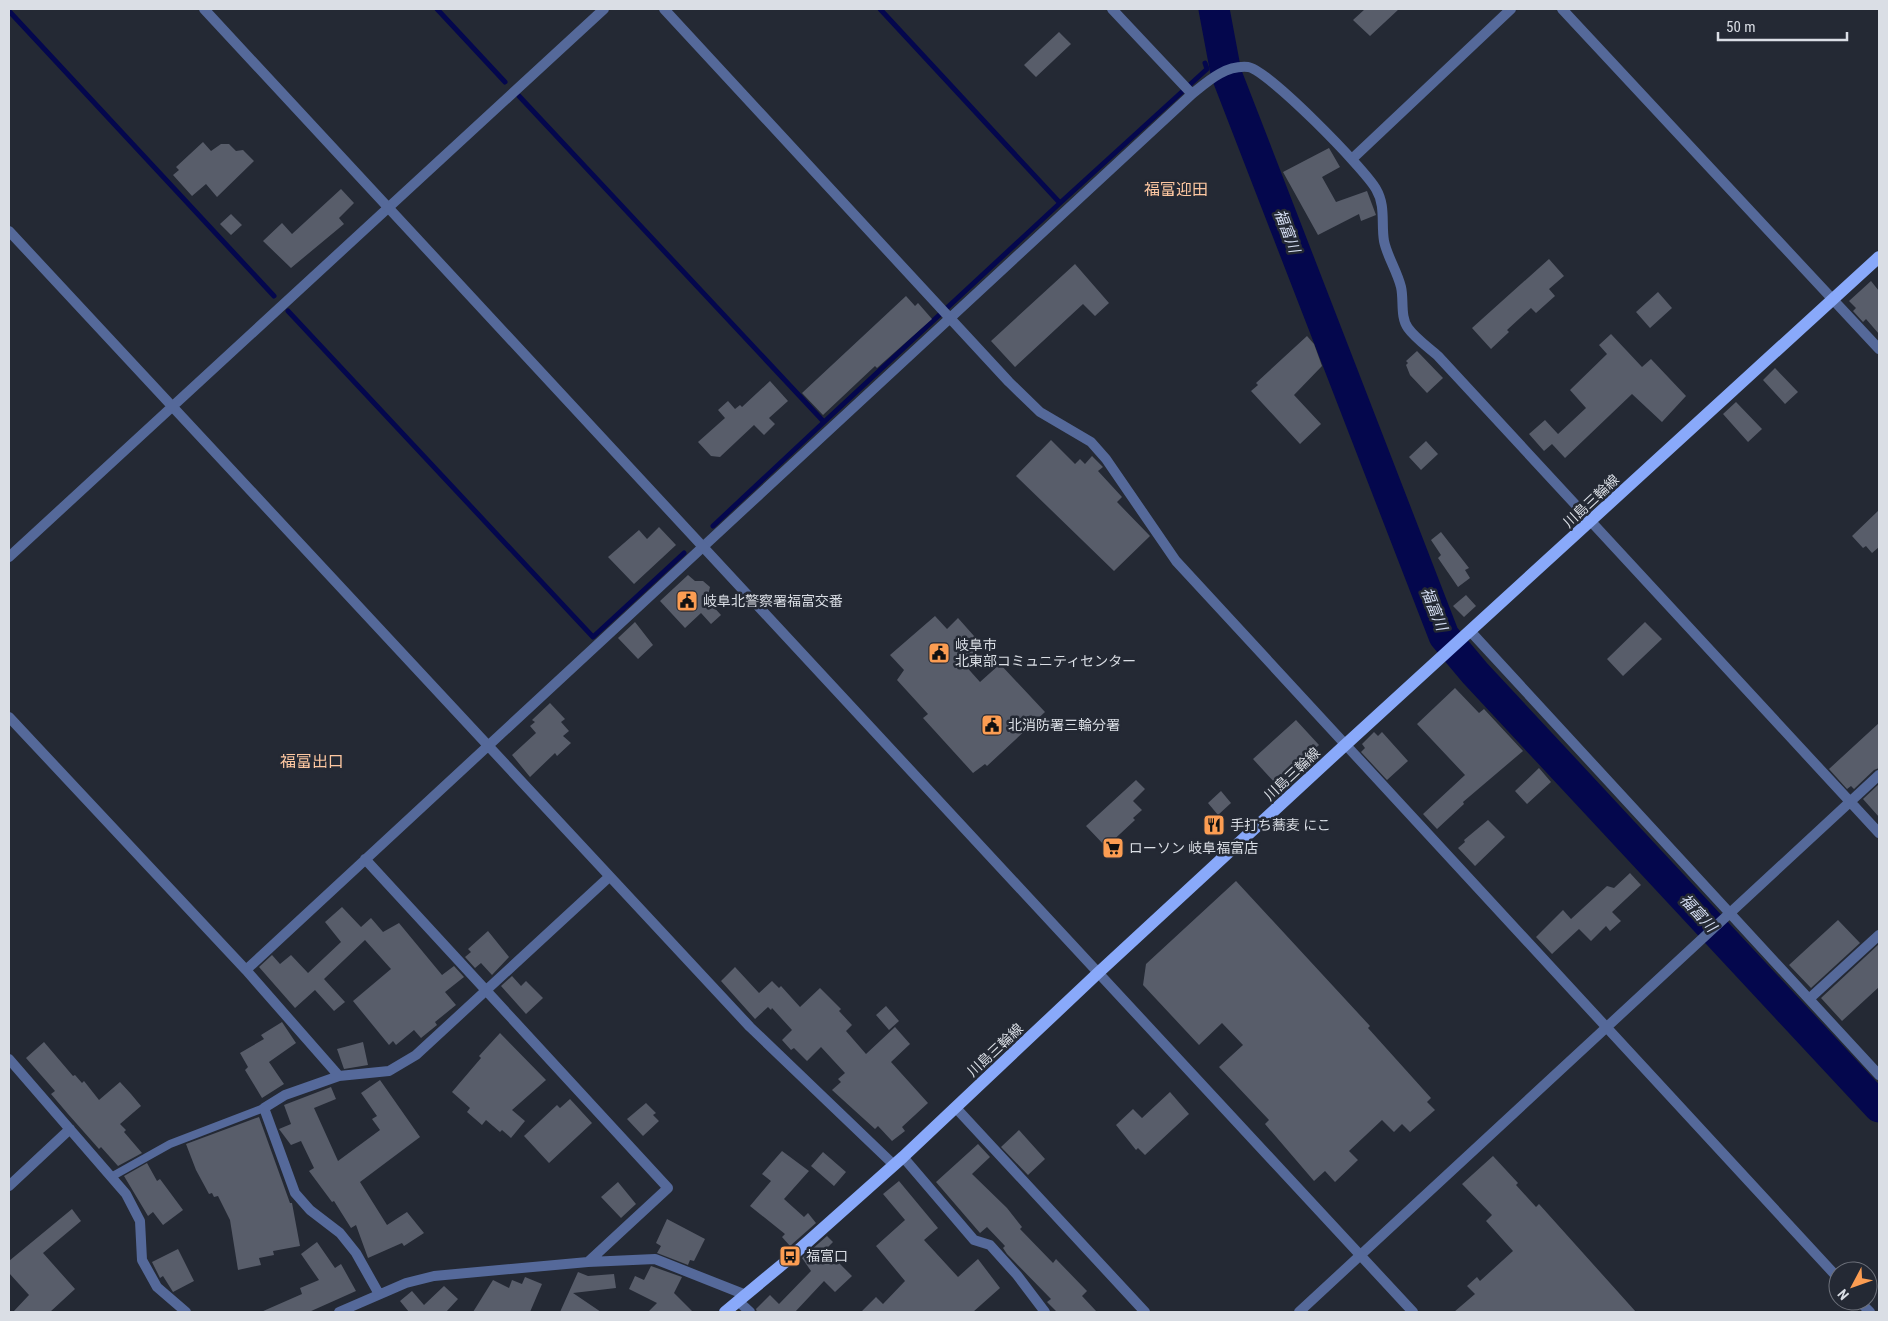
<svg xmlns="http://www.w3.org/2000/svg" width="1888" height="1321" font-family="'Roboto Condensed','Noto Sans JP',sans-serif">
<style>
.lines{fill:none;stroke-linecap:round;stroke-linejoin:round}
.stream{stroke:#04074d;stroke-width:5}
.river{stroke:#04074d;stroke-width:31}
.building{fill:#585d6a}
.service{stroke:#55699a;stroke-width:8}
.minor{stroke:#55699a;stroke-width:10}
.tertiary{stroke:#55699a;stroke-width:10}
.primary{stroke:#89a9fa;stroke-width:12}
.labels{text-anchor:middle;stroke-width:5;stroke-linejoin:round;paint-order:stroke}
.street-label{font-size:14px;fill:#dadee5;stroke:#242934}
.poi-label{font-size:14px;fill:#dadee5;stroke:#242934;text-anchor:start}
.water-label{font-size:15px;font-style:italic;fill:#d3dcf1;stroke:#242934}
.quarter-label{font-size:16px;fill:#fdc7a1;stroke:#242934}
</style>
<rect width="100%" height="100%" fill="#242934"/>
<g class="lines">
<path class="stream" d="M 437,9 L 505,82
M 880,9 L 1060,203 L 1207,69 L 1205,63
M 9,11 L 274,296
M 1216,59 L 1223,57
M 519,96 L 824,422 L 1060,203
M 288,311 L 593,637 L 684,553
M 713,526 L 824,422"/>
<path class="river" d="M 1214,9 L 1226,73 L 1444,636 L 1475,673 L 1879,1107"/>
</g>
<path class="building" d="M 1365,9 L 1399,9 L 1370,36 L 1353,20 Z
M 1059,32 L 1071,44 L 1036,77 L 1024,65 Z
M 203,142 L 211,151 L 221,144 L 229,144 L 236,151 L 243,150 L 254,161 L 217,197 L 206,184 L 192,196 L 173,175 L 179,170 L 176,167 Z
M 1329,148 L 1340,167 L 1322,177 L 1336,202 L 1367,191 L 1376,215 L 1361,221 L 1359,214 L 1318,235 L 1283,172 Z
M 341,189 L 354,203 L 339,218 L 344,224 L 291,268 L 263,241 L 282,223 L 292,234 Z
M 231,214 L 242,225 L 231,235 L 220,224 Z
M 1549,259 L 1564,276 L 1549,289 L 1555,296 L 1536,313 L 1531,308 L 1507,330 L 1509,332 L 1491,349 L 1472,328 Z
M 1075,264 L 1109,303 L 1095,316 L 1083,304 L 1015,367 L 991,341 Z
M 1871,281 L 1879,291 L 1879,334 L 1866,319 L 1863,322 L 1853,311 L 1856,308 L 1849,301 Z
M 1658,292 L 1672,308 L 1650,328 L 1636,312 Z
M 906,296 L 915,306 L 918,303 L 932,319 L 877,368 L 875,366 L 823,415 L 802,393 Z
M 1611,334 L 1642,367 L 1651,359 L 1686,396 L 1662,422 L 1632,394 L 1565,458 L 1552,444 L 1544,451 L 1529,434 L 1545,420 L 1558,434 L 1586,408 L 1570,390 L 1607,354 L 1599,345 Z
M 1307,336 L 1314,344 L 1322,366 L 1294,395 L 1321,424 L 1300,444 L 1251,391 L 1258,385 L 1256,383 Z
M 1417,351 L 1443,378 L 1427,393 L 1410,375 L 1406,365 L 1408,363 L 1406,361 Z
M 1775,368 L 1798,392 L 1785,404 L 1763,380 Z
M 770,381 L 788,401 L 769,418 L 775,424 L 764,435 L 754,425 L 720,457 L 711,456 L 698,442 L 725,418 L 718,410 L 728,401 L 735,409 L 740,405 L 742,407 Z
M 1736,402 L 1762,429 L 1748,442 L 1723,414 Z
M 1051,440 L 1075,464 L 1080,459 L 1085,464 L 1092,456 L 1103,467 L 1098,471 L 1122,497 L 1117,502 L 1150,536 L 1114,571 L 1016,476 Z
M 1426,441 L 1438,454 L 1421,470 L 1409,457 Z
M 1879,510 L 1879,547 L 1872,553 L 1866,546 L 1863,548 L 1852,536 Z
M 659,527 L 676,545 L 634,584 L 608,557 L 639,530 L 647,539 Z
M 1441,532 L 1469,568 L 1465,570 L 1470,578 L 1458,587 L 1438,558 L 1441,555 L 1431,540 Z
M 688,575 L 695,581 L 703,581 L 710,587 L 708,595 L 713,602 L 711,604 L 721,615 L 711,624 L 701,613 L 685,628 L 660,601 Z
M 1466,595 L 1476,606 L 1464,617 L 1453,606 Z
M 935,616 L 947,629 L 958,618 L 982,645 L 963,663 L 980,682 L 1000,664 L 1045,712 L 987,766 L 985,764 L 973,773 L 923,718 L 928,714 L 897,680 L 904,670 L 890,655 Z
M 635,622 L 653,645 L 638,659 L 618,638 Z
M 1645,622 L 1662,639 L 1623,676 L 1607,659 Z
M 1455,688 L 1479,713 L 1484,709 L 1523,751 L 1463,802 L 1464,804 L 1437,829 L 1423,814 L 1465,775 L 1417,724 Z
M 550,703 L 565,719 L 561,722 L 569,731 L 563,736 L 571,743 L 557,756 L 555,753 L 530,777 L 512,755 L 536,733 L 530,726 L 535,722 L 532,720 Z
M 1296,720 L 1319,745 L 1276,784 L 1253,759 Z
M 1879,723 L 1879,768 L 1874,770 L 1854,789 L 1851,786 L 1847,789 L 1829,769 Z
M 1374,732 L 1378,736 L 1382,732 L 1408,761 L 1387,780 L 1361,752 L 1365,748 L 1362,744 Z
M 1539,768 L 1551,782 L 1527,804 L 1515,791 Z
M 1136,780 L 1145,789 L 1133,801 L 1142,810 L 1133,818 L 1135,820 L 1106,847 L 1086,826 Z
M 1879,784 L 1879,817 L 1863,799 Z
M 1221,791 L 1231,803 L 1218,815 L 1208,803 Z
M 1488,820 L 1505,837 L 1475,866 L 1458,848 L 1465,842 L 1464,840 Z
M 1630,873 L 1641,885 L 1612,912 L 1621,921 L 1610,931 L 1606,926 L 1591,941 L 1579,929 L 1552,954 L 1536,937 L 1563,910 L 1571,919 L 1607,886 L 1614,888 Z
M 1236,881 L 1370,1026 L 1368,1028 L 1431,1098 L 1427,1102 L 1435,1110 L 1410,1132 L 1402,1124 L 1394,1132 L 1382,1120 L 1349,1151 L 1358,1160 L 1335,1182 L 1325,1171 L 1314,1181 L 1265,1124 L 1269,1120 L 1219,1067 L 1243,1045 L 1222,1023 L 1199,1045 L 1143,985 L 1146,964 Z
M 342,907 L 361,927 L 371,918 L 383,932 L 399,923 L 442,975 L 454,966 L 464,977 L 445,992 L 456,1005 L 435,1022 L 437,1025 L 421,1038 L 414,1030 L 396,1045 L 393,1041 L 389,1045 L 353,1001 L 391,969 L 365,940 L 324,979 L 345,1002 L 334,1011 L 315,990 L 295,1008 L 259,967 L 272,955 L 280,964 L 291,955 L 308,973 L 341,942 L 325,922 Z
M 1838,920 L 1860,943 L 1811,988 L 1789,965 Z
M 488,931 L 509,957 L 492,975 L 481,963 L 475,968 L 465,957 L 471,952 L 468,949 Z
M 1879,944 L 1879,987 L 1842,1021 L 1821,998 Z
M 735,967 L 759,993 L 772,981 L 779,988 L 781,986 L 800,1007 L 820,988 L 841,1009 L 839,1011 L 852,1025 L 846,1031 L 866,1054 L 895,1027 L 910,1044 L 891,1062 L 928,1103 L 902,1127 L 905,1131 L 892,1141 L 878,1126 L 875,1129 L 832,1090 L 841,1082 L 838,1079 L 845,1073 L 821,1047 L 807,1061 L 794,1048 L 791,1050 L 782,1040 L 792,1030 L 772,1008 L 771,1010 L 768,1007 L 755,1019 L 721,981 Z
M 512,976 L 521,986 L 526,981 L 543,998 L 526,1014 L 501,986 Z
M 886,1006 L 899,1021 L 889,1030 L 876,1015 Z
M 282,1022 L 296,1043 L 269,1062 L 284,1084 L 262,1098 L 245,1070 L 248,1067 L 240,1053 L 264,1039 L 261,1035 Z
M 500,1033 L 546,1080 L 512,1110 L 525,1121 L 511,1138 L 502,1130 L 500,1132 L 486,1120 L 482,1125 L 467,1112 L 470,1108 L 452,1092 L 481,1058 L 479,1056 Z
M 44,1042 L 73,1076 L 75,1075 L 82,1083 L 84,1081 L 99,1100 L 120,1082 L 131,1094 L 141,1106 L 120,1124 L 126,1130 L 124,1132 L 142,1153 L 118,1166 L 101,1147 L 99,1149 L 68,1114 L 51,1094 L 55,1091 L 26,1058 Z
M 363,1042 L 368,1065 L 344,1069 L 337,1049 Z
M 380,1080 L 420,1137 L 360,1182 L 387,1225 L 407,1212 L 424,1233 L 404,1246 L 402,1243 L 368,1258 L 356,1225 L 351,1228 L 334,1201 L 332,1202 L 309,1171 L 314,1168 L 301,1141 L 291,1145 L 279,1129 L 291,1124 L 284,1105 L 331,1087 L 336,1099 L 314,1108 L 338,1161 L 380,1130 L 372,1119 L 377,1116 L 361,1093 Z
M 1170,1092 L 1189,1114 L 1145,1155 L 1138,1148 L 1136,1150 L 1116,1125 L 1133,1109 L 1142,1118 Z
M 570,1099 L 592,1123 L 549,1163 L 524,1136 L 557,1105 L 560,1108 Z
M 646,1103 L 656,1113 L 653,1115 L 659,1121 L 643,1136 L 627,1119 Z
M 259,1117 L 290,1203 L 292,1203 L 300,1246 L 273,1251 L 274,1255 L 259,1258 L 261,1265 L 238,1270 L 230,1220 L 218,1196 L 214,1197 L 212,1193 L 209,1194 L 196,1170 L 186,1144 Z
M 1019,1130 L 1045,1159 L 1028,1175 L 1001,1147 Z
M 978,1144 L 990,1157 L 972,1174 L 1007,1208 L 1022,1227 L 1020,1229 L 1053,1263 L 1056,1259 L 1087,1291 L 1082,1296 L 1097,1312 L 1057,1312 L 1047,1302 L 1051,1299 L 1007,1254 L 1003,1248 L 1005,1246 L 987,1227 L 980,1233 L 936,1182 Z
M 782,1151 L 809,1171 L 784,1199 L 804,1217 L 808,1213 L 816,1223 L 790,1246 L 782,1237 L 785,1234 L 750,1206 L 771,1181 L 762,1174 Z
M 823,1152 L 846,1172 L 834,1186 L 811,1166 Z
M 1493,1156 L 1518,1183 L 1516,1185 L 1536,1207 L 1539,1204 L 1636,1312 L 1454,1312 L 1475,1294 L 1467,1286 L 1477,1277 L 1480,1281 L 1513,1251 L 1486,1221 L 1492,1215 L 1462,1184 Z
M 147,1163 L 157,1181 L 160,1179 L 183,1210 L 163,1225 L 153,1212 L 148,1216 L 124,1176 Z
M 899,1181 L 938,1228 L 924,1240 L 958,1277 L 978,1259 L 1000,1288 L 973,1312 L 861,1312 L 876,1297 L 883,1304 L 905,1281 L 876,1246 L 905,1220 L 883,1194 Z
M 618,1182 L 636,1204 L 621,1218 L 601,1197 Z
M 72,1209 L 81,1221 L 43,1253 L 75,1289 L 50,1312 L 13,1312 L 29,1295 L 9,1273 L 9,1261 Z
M 667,1219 L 705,1239 L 694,1261 L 690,1260 L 688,1265 L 657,1253 L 661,1246 L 656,1243 Z
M 827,1236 L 833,1242 L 828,1247 L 839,1258 L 837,1261 L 852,1276 L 835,1292 L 824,1281 L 795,1312 L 757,1312 L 756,1309 L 770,1295 L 779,1304 L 811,1271 L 802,1258 Z
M 317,1242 L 335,1268 L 341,1264 L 356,1291 L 309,1312 L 261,1312 L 302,1294 L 300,1288 L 319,1280 L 301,1254 Z
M 178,1249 L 194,1281 L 173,1292 L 163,1276 L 160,1278 L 152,1262 Z
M 651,1266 L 682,1277 L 674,1293 L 693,1312 L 648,1312 L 657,1303 L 629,1289 L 635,1276 L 644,1280 Z
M 578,1272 L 588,1276 L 614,1274 L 616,1288 L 573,1293 L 601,1312 L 560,1312 Z
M 525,1277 L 542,1284 L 530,1312 L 473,1312 L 493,1280 L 509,1288 L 512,1280 L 522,1284 Z
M 444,1286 L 458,1299 L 446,1312 L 409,1312 L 400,1301 L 412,1291 L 424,1305 Z"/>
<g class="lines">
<path class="service" d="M 111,1177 L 170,1144 L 264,1108"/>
<path class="minor" d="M 664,9 L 1009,382 L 1040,412 L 1091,442 L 1106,459 L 1176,561 L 1838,1278
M 1112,9 L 1192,94
M 1562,9 L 1879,349
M 1352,159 L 1511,9
M 9,231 L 750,1027 L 894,1165
M 9,557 L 604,9
M 1471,632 L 1879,1075
M 9,717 L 246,970 L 339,1076
M 365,859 L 668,1188 L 588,1262
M 246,970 L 1192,94 C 1208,81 1225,65 1248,67 C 1267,69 1365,169 1376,189 C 1386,206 1381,223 1384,241 C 1387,256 1397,271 1401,287 C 1404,300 1400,317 1408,328 C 1415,338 1429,348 1438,356 L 1879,833
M 1809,999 L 1879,935
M 9,1059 L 126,1194 L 140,1221 L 142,1260 L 157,1287 L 186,1312
M 956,1108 L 1145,1312
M 903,1157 L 974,1240 L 990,1245 L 1017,1275 L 1045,1312
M 9,1186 L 70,1129
M 379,1294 L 356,1253 L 340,1233 L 310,1210 L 295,1193 L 264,1108 L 285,1095 L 339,1076 L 389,1071 L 416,1055 L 609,877
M 738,1301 L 750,1312
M 1859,1301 L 1870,1312
M 339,1312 L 406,1283 L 434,1276 L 588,1262 L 655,1259 L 746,1295
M 1299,1312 L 1879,775"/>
<path class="tertiary" d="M 204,9 L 1413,1312"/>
<path class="primary" d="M 725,1312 L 784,1263 L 903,1157 L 1098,973 L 1344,746 L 1879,257"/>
</g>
<defs>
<g id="civic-square" transform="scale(1.125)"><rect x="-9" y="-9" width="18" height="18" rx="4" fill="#fc9d52" stroke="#242934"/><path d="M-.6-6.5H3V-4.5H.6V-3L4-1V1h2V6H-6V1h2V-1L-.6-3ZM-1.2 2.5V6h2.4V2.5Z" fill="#111"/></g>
<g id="restaurant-square" transform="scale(1.125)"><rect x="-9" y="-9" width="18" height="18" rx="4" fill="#fc9d52" stroke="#242934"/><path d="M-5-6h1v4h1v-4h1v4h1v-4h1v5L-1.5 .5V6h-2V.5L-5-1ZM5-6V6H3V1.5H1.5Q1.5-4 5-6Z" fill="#111"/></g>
<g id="supermarket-square" transform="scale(1.125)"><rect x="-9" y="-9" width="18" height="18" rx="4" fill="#fc9d52" stroke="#242934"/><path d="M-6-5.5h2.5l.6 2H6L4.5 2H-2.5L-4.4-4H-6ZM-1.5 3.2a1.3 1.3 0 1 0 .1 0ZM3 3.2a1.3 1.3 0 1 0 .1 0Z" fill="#111"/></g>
<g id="bus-square" transform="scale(1.125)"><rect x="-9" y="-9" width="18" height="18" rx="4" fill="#fc9d52" stroke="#242934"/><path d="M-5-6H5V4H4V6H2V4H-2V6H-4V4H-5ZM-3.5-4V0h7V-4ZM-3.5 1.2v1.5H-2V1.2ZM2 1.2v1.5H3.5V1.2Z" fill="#111"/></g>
</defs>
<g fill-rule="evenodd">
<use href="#civic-square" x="687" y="601"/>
<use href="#civic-square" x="939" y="653"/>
<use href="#civic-square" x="992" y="725"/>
<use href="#restaurant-square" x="1214" y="825"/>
<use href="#supermarket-square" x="1113" y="848"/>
<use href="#bus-square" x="790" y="1256"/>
</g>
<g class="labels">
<g class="street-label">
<text transform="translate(1591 501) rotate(-43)" y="5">川島三輪線</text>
<text transform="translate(1292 774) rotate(-43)" y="5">川島三輪線</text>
<text transform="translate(995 1050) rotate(-43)" y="5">川島三輪線</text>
</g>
<g class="poi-label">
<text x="703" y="606">岐阜北警察署福富交番</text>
<text x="955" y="650">岐阜市<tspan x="955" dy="16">北東部コミュニティセンター</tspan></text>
<text x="1008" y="730">北消防署三輪分署</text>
<text x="1230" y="830">手打ち蕎麦 にこ</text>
<text x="1129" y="853">ローソン 岐阜福富店</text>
<text x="806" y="1261">福富口</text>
</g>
<g class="water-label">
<text transform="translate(1287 231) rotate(69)" y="5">福富川</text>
<text transform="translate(1434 609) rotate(68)" y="5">福富川</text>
<text transform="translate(1698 913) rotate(47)" y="5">福富川</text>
</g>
<g class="quarter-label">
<text x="1176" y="195">福富迎田</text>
<text x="312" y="767">福富出口</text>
</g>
</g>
<rect width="1888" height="1321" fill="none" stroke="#dadee5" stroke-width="20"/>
<g transform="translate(1853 1286) rotate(229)"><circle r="24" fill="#242934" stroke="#6d717b"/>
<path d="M0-4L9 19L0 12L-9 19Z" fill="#fc9d52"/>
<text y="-8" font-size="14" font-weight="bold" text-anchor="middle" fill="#dadee5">N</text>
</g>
<path d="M1718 32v8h129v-8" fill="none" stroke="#dadee5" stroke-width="2.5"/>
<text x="1726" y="32" font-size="15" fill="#dadee5" stroke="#242934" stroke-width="4" paint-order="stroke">50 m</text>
</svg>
